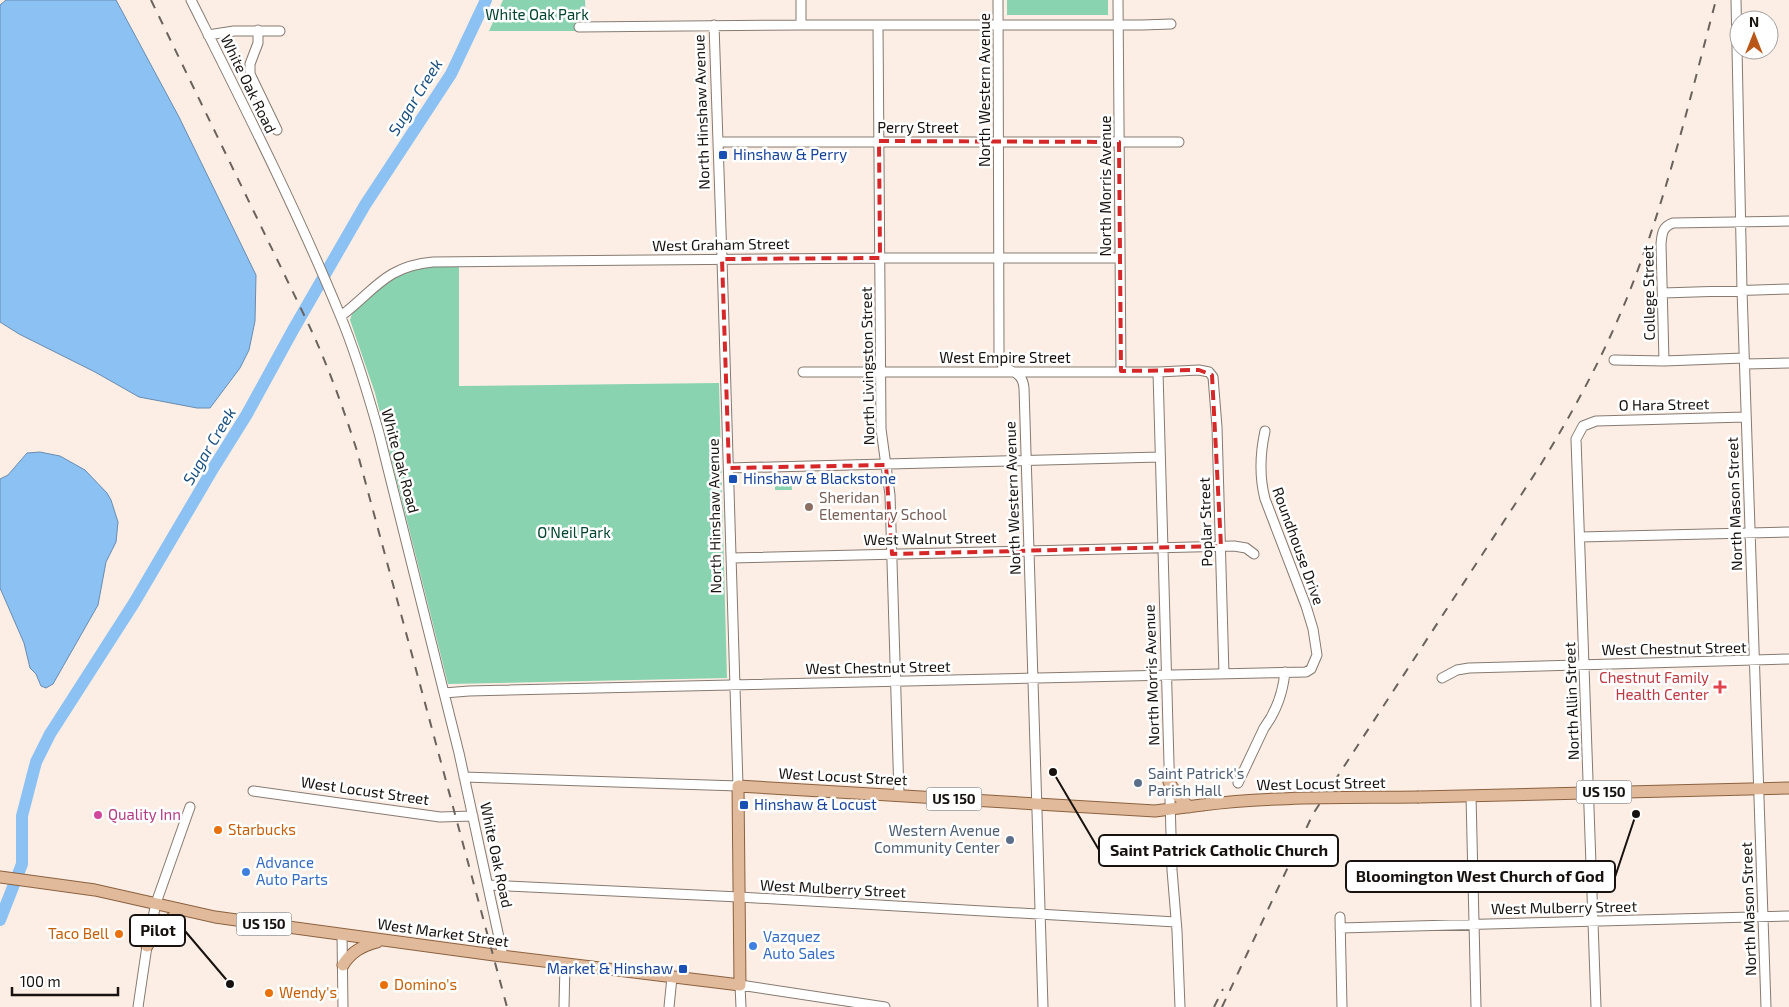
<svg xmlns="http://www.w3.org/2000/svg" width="1789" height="1007" font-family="'Exo 2',sans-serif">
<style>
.green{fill:#89d3b0}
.water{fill:#8cc1f4;stroke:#698caf}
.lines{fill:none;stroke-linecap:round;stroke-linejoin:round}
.river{stroke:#8cc1f4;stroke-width:12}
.minor-casing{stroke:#867a71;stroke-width:11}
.major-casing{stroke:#8c613f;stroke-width:13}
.minor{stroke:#fff;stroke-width:9}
.major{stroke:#e0ba9b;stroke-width:11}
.rail{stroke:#6a625d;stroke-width:2;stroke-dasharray:9 9;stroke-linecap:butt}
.major-bridge-casing{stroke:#8c613f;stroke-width:13;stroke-linecap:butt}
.major-bridge{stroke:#e0ba9b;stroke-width:11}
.marked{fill:none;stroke:#d62828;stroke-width:4;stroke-dasharray:10 6;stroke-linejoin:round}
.transit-dot{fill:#1a4fb4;stroke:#fff;stroke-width:2}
.education-dot{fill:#8d6e63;stroke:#fff;stroke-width:2}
.health-dot{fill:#e0444e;stroke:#fff;stroke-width:2}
.service-dot{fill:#5c6f8a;stroke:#fff;stroke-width:2}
.hotel-dot{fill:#d1479c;stroke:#fff;stroke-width:2}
.food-dot{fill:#e8710a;stroke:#fff;stroke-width:2}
.shop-dot{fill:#3f7fe0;stroke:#fff;stroke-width:2}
.labels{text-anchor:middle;stroke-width:5;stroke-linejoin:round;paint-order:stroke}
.shield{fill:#fff;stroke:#5d5957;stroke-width:1}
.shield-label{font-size:14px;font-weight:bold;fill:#17120f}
.park-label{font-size:15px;fill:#03452f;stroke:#fff}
.street-label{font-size:15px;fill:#17120f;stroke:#fff}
.transit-label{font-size:15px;fill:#164399;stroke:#fff;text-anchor:start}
.education-label{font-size:15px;fill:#785e54;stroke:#fff;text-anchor:start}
.health-label{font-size:15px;fill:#be3a42;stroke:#fff;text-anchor:end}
.service-label{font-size:15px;fill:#4e5e75;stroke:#fff;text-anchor:start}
.hotel-label{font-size:15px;fill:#b23c85;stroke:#fff;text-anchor:start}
.food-label{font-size:15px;fill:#c56008;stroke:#fff;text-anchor:start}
.shop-label{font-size:15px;fill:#366cbe;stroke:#fff;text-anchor:start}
.water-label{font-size:16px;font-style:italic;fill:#184f7f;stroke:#fff}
.leader{fill:none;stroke:#17120f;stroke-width:2}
.callout-dot{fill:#17120f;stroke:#fff;stroke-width:2}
.callout{fill:#fff;stroke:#17120f;stroke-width:2}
.callout-label{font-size:16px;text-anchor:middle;font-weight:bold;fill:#17120f}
</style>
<rect width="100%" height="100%" fill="#fceee5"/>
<path class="green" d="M 503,0 L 585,0 L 586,21 L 576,21 L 576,31 L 489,31 Z
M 1007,0 L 1108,0 L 1108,15 L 1007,15 Z
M 459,266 L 459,386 L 719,383 L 727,678 L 448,684 L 375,393 L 350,320 L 352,314 C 368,299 384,280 404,272 C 420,265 442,266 459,266 Z
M 791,476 L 792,490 L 775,490 L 775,477 Z"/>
<path class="water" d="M 6,0 L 116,0 L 179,117 L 256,275 L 255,321 L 249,350 L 240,368 L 210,408 L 197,408 L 139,397 L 95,372 L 19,334 L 0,322 L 0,5 Z
M 40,452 L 60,456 L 85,470 L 107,493 L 111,500 L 118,522 L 116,542 L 106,562 L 98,605 L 53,684 L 46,688 L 41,686 L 36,674 L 30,668 L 24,643 L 0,588 L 0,479 L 8,475 L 27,453 Z"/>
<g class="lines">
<path class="river" d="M 0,920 L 22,864 L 22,816 L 36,762 L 50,734 L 134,603 L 214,467 L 247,414 L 293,330 L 365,205 L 451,74 L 486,0"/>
<g class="minor-casing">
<path id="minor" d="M 191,0 C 243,104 296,208 340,315 C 356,353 368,394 379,433 L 459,753 L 503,956
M 801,0 L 801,25
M 998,0 L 999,354 C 1000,376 1022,365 1024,388 L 1043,1007
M 1118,0 L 1121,371
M 1736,0 L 1742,290 L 1766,1007
M 878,25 L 881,429 L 890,495 L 899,795
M 579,27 L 801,25 L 1142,25 L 1171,24
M 258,30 L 258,43 L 250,64 L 250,74 L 277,130
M 208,35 L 234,31 L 280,31
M 718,142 L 1179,142
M 1663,293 L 1789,289
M 341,316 C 375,290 386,266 433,262 L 880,258 L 1120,258
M 1614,360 L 1664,361 L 1744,358
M 1664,361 L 1661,244 C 1662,234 1662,227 1673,223 L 1789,221
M 1745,364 L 1789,363
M 803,372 L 1158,372 L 1199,370 L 1209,372 L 1213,377 L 1217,427 L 1224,674
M 1158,372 L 1172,870 L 1177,931 L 1180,1007
M 729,468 L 1160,457
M 1580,537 L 1789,532
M 731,558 L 1234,546 L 1246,548 L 1254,554
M 1442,678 L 1457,670 L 1469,668 L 1789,659
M 444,693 L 469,691 L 1306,672 L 1311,669 L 1317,655 L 1313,629 L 1306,606 L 1265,499 C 1259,476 1260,454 1265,431
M 464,777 L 738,786 L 722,259 L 714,25
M 1238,783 L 1264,728 C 1276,712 1283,691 1285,672
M 253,791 L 440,817 L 473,816
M 1471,796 L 1476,1007
M 488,885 L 739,897 L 1176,922
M 1340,917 L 1342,1007
M 1340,928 L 1789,916
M 342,935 L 343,1007
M 138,1007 L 147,946 L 156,903 L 190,807
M 564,1007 L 565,964
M 669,1007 L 672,977
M 741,1007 L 740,985 L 885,1007
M 1596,1007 L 1576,439 L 1583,426 L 1596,421 L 1746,417"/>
</g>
<g class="major-casing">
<path id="major" d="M 1169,782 L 1178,796 L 1189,807
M 1419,797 L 1789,788
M 0,877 L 95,890 L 215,917 L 251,922 L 494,955 L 740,985 L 738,786 L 1155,811 L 1202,805
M 147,946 C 157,928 167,921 183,910
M 343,965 C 351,952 362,946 377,942"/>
</g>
<use href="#minor" class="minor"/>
<use href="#major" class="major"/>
<path class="rail" d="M 151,0 L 307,321 C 327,363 343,407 357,451 L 507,1007
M 1214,1007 L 1223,989
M 1222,1007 L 1313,814 L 1538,469 C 1575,409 1609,346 1634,280 C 1669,189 1691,94 1716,0"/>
<g class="major-bridge-casing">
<path id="major-bridge" d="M 1202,805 C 1274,796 1347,798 1419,797"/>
</g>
<use href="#major-bridge" class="major-bridge"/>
</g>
<path class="marked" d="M 879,141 L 1119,142 L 1121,371 L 1199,370 L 1212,375 L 1221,546 L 892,554 L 886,465 L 729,468 L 722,259 L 880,258 Z"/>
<g class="transit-dot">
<rect x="718" y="150" width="10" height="10" rx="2.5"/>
<rect x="728" y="474" width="10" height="10" rx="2.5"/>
<rect x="739" y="800" width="10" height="10" rx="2.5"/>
<rect x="678" y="964" width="10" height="10" rx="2.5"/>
</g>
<circle class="education-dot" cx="809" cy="507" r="5"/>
<path class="health-dot" d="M1717.5 679.5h5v5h5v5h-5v5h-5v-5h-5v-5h5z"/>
<g class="service-dot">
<circle cx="1138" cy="783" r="5"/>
<circle cx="1010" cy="840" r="5"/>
</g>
<circle class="hotel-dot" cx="98" cy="815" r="5"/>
<g class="food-dot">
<circle cx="218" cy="830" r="5"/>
<circle cx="119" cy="934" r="5"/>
<circle cx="384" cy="985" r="5"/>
<circle cx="269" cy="993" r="5"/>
</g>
<g class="shop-dot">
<circle cx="246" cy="872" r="5"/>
<circle cx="753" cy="946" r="5"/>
</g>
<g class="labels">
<g class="shield">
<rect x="1576.5" y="780.5" width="55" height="23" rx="4"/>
<rect x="926.5" y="787.5" width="55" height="23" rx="4"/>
<rect x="236.5" y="912.5" width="55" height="23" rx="4"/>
</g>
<g class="shield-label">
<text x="1604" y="797">US 150</text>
<text x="954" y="804">US 150</text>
<text x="264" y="929">US 150</text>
</g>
<g class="park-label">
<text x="537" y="20">White Oak Park</text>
<text x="574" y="538">O'Neil Park</text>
</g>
<g class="street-label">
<text transform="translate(248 84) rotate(64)" y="5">White Oak Road</text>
<text transform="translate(985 90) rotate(-90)" y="5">North Western Avenue</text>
<text transform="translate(702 112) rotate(-92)" y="5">North Hinshaw Avenue</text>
<text x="918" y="133">Perry Street</text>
<text transform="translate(1106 186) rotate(-90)" y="5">North Morris Avenue</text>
<text transform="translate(721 245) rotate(-1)" y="5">West Graham Street</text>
<text transform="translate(1649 293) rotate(-91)" y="5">College Street</text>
<text x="1005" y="363">West Empire Street</text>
<text transform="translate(868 366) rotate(-91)" y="5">North Livingston Street</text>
<text transform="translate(1664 405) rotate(-1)" y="5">O Hara Street</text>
<text transform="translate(400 461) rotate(75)" y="5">White Oak Road</text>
<text transform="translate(1013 498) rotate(-92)" y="5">North Western Avenue</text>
<text transform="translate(1735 504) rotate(-92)" y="5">North Mason Street</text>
<text transform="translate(715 516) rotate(-91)" y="5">North Hinshaw Avenue</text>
<text transform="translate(1206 522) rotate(-92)" y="5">Poplar Street</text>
<text transform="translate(930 539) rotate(-1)" y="5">West Walnut Street</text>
<text transform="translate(1298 546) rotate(70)" y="5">Roundhouse Drive</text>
<text transform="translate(1674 649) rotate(-1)" y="5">West Chestnut Street</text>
<text transform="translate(878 668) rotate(-1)" y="5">West Chestnut Street</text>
<text transform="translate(1152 675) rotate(-92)" y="5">North Morris Avenue</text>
<text transform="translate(1572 701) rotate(-92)" y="5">North Allin Street</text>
<text transform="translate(843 777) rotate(3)" y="5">West Locust Street</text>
<text transform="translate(1321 784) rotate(-1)" y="5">West Locust Street</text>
<text transform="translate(365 791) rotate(8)" y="5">West Locust Street</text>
<text transform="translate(496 855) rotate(78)" y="5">White Oak Road</text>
<text transform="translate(833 889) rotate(3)" y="5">West Mulberry Street</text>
<text transform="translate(1564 908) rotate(-1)" y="5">West Mulberry Street</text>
<text transform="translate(1749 909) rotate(-92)" y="5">North Mason Street</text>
<text transform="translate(443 933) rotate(8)" y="5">West Market Street</text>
</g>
<g class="transit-label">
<text x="733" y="160">Hinshaw &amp; Perry</text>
<text x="743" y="484">Hinshaw &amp; Blackstone</text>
<text x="754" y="810">Hinshaw &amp; Locust</text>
<text x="673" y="974" text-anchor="end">Market &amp; Hinshaw</text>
</g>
<g class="education-label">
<text x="819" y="503">Sheridan<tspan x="819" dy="17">Elementary School</tspan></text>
</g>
<g class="health-label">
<text x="1709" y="683">Chestnut Family<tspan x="1709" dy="17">Health Center</tspan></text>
</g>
<g class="service-label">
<text x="1148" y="779">Saint Patrick's<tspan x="1148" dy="17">Parish Hall</tspan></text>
<text x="1000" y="836" text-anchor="end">Western Avenue<tspan x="1000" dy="17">Community Center</tspan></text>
</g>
<g class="hotel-label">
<text x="108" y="820">Quality Inn</text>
</g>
<g class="food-label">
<text x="228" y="835">Starbucks</text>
<text x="109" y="939" text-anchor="end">Taco Bell</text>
<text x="394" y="990">Domino's</text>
<text x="279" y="998">Wendy's</text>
</g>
<g class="shop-label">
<text x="256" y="868">Advance<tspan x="256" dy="17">Auto Parts</tspan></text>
<text x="763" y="942">Vazquez<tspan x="763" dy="17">Auto Sales</tspan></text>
</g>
<g class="water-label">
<text transform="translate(415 97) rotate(-58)" y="6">Sugar Creek</text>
<text transform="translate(209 446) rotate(-59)" y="6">Sugar Creek</text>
</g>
</g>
<path class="leader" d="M1053 772L1099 850M1636 814L1615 877M230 984L185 931"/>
<g class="callout-dot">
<circle cx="1053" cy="772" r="5"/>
<circle cx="1636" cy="814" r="5"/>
<circle cx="230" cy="984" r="5"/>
</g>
<g class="callout">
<rect x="1099" y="835" width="239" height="31" rx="5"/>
<rect x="1346" y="861" width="269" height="31" rx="5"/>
<rect x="130" y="915" width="55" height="31" rx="5"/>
</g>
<g class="callout-label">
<text x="1219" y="856">Saint Patrick Catholic Church</text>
<text x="1480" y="882">Bloomington West Church of God</text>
<text x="158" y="936">Pilot</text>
</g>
<g transform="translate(1754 35)"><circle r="24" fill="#ffffff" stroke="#a2a09f"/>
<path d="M0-4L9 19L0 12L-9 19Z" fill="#b95719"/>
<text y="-8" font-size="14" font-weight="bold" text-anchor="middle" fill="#17120f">N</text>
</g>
<path d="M12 987v8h106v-8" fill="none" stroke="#17120f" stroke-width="2.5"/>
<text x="20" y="987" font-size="15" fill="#17120f" stroke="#ffffff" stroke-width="4" paint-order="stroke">100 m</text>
</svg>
